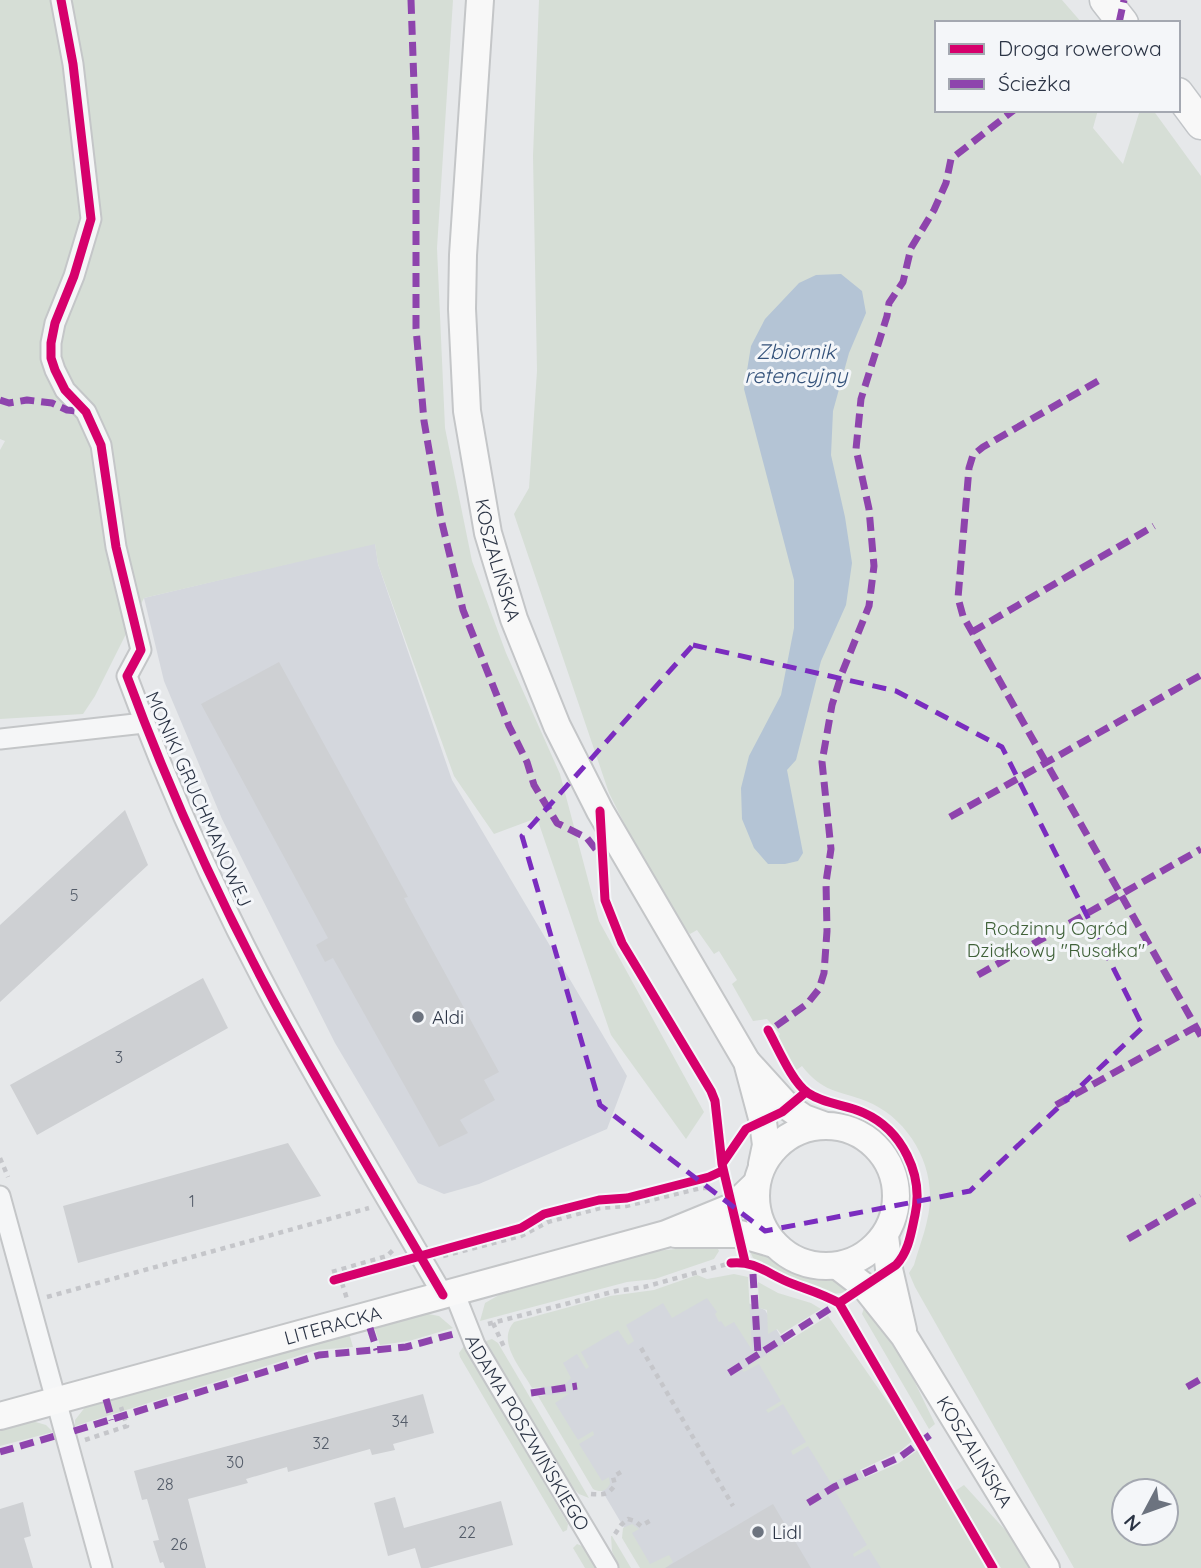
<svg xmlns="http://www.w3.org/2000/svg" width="1201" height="1568" font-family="Quicksand,sans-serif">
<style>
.built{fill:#d4d7dd}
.green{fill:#d6ded6;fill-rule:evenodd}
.water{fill:#b4c4d5}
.building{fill:#ced0d3}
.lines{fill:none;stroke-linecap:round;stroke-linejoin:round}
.street-casing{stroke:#c4c6c8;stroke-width:23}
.secondary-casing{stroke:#c4c6c8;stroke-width:30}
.primary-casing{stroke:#c2c5c8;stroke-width:33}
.path{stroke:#c5c6ca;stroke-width:4.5;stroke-dasharray:5 5;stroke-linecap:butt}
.street{stroke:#f5f6f7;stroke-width:19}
.secondary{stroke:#f8f8f8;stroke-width:26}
.primary{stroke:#f8f8f8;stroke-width:30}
.quiet{stroke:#8e44ad;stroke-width:7;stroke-dasharray:14 7;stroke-linecap:butt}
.cycleway-casing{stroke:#f4f6f9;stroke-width:13}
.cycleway{stroke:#d6006c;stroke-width:9}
.marked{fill:none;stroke:#7b2cbf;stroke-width:5;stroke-dasharray:14 9;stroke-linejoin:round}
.poi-dot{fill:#6c737f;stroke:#f4f6f9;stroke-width:2.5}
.labels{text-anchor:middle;stroke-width:6;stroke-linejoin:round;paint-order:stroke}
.number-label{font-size:16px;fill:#545c69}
.street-label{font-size:19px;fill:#2b3445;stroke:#f4f6f9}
.park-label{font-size:19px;fill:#3f6138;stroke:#f4f6f9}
.poi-label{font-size:19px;fill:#2b3445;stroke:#f4f6f9;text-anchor:start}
.water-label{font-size:21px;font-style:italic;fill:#34527a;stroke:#f4f6f9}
</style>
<rect width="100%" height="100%" fill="#e6e8ea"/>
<path class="built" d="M 375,543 L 378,564 L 452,780 L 627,1076 L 607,1129 L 479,1184 L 444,1194 L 418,1183 L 335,1043 L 222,819 L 164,681 L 144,598 Z
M 713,1289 L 765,1310 L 918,1568 L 648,1568 L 523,1358 L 531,1339 Z"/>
<path class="green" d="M 0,0 L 453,0 L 437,248 L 445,428 L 472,561 L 506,653 L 560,774 L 599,921 L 704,1112 L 686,1139 L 611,1035 L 537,818 L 494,834 L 454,776 L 378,564 L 375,544 L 144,598 L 95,696 L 83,714 L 0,719 L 0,450 L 5,441 L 0,439 Z
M 539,0 L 1062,0 L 1082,23 L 937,23 L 937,110 L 1098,110 L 1093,128 L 1123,164 L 1140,110 L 1153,110 L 1201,176 L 1201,1568 L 1074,1568 L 915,1287 L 909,1273 L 914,1265 C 920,1244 930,1220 930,1198 C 931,1157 904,1116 866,1101 C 838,1090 823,1093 802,1066 L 795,1071 L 777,1039 L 780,1034 L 767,1019 L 753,1021 L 732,984 L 737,980 L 719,951 L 714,954 L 697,930 L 690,934 L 664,903 L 609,793 L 514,514 L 529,488 L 537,371 L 533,156 ZM 1124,1491 L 1166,1491 L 1166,1533 L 1124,1533 Z
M 747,1244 L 769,1252 L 795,1269 L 810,1275 L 836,1279 L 853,1289 L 847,1292 L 834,1294 L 786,1276 L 753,1258 Z
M 716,1245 L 719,1251 L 714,1259 L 655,1279 L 627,1282 L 480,1321 L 485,1303 L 506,1291 L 656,1251 Z
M 734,1274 L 748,1277 L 752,1350 L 734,1322 L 725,1327 L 721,1321 L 719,1322 L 715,1314 L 717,1312 L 707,1298 L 672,1318 L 663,1303 L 626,1325 L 634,1341 L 628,1345 L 618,1330 L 581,1352 L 589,1367 L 586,1369 L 577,1354 L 563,1363 L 571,1378 L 564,1385 L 532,1388 C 522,1369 496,1342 514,1322 L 610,1296 L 654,1290 L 697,1275 L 707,1279 Z
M 758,1282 L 778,1293 L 811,1303 L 821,1309 L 781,1334 L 777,1329 L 768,1334 L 767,1310 L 759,1308 Z
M 865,1305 L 908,1368 L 935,1424 L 929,1429 L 862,1314 Z
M 423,1313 L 439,1316 L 453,1328 L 409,1341 L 380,1345 L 374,1326 Z
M 828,1316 L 894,1411 L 912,1441 L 899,1452 L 831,1483 L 808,1446 L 793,1455 L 791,1451 L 806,1442 L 783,1404 L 768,1413 L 766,1410 L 781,1401 L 759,1364 L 744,1372 L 742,1370 Z
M 349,1333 L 353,1347 L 317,1350 L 75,1426 L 75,1420 L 86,1406 Z
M 492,1339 L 498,1343 L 589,1498 L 579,1494 L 569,1484 L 486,1341 Z
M 464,1346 L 568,1524 L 567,1530 L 563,1532 L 460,1357 L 459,1353 Z
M 570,1393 L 555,1403 L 578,1440 L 593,1431 L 594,1435 L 579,1444 L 602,1481 L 609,1477 L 610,1484 C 606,1491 601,1493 593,1489 L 538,1396 Z
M 32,1421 L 46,1425 L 53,1432 L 0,1446 L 0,1430 Z
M 918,1450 L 987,1568 L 881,1568 L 869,1549 L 854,1557 L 853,1554 L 867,1545 L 835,1491 L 899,1463 Z
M 964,1485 L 1009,1534 L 1031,1568 L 1001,1568 L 955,1491 Z
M 632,1524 L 639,1529 L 632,1533 L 650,1564 L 669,1555 L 673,1562 L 669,1565 L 671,1568 L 640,1568 L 622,1538 L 623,1528 Z
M 611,1536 L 612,1536 L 631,1568 L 619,1568 L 612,1551 Z
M 577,1544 L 582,1546 L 596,1568 L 585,1568 L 573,1548 Z"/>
<path class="water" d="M 841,274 L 862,291 L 866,313 L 849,353 L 833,411 L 831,455 L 845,517 L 852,563 L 846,605 L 821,661 L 796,760 L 787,770 L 803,853 L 798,861 L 785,864 L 768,864 L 754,848 L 742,819 L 741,788 L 749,756 L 781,695 L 794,628 L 794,580 L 744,389 L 751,346 L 765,319 L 799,283 L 816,275 Z"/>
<path class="building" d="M 279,662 L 408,897 L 404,898 L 499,1072 L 484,1080 L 495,1100 L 460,1120 L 468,1133 L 439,1147 L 333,958 L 325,962 L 316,945 L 328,938 L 201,704 Z
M 125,810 L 148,865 L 0,1002 L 0,925 Z
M 203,978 L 228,1028 L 37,1135 L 10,1085 Z
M 288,1143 L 321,1196 L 78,1263 L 63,1206 Z
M 423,1394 L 434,1433 L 393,1444 L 395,1450 L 372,1455 L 370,1449 L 288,1472 L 287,1467 L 246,1479 L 248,1483 L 188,1499 L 206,1568 L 165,1568 L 163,1562 L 160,1563 L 153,1541 L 159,1540 L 147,1499 L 142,1500 L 134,1471 Z
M 395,1497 L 404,1528 L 501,1501 L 513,1545 L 428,1568 L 421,1568 L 415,1548 L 388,1556 L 374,1503 Z
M 23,1502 L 31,1536 L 24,1538 L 33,1568 L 0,1568 L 0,1509 Z
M 773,1504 L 811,1568 L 665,1568 Z"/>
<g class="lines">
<g class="street-casing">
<g id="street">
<path d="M 61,0 L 73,64 L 91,219 L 74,276 L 55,323 L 51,343 L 51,358 L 55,370 L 65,390 L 86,412 L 101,445 L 116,547 L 141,650 L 127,676 C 168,787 217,896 273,1000 C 327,1100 386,1197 443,1295"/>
<path d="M 0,739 L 144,723"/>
<path d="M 0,1196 L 102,1568"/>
<path id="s1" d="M 454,1292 L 475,1345 L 608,1568"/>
</g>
</g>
<g class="secondary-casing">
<g id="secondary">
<path id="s2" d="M 480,0 L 463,255 L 462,309 L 467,411 L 488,533 L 514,619 L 557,726 L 600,811 L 747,1062 L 763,1122 L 766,1145 L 762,1164"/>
<path d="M 748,1063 L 788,1107 L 804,1118 L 823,1125"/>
<circle cx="826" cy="1196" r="70"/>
<path d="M 675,1234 L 740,1234 L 774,1244"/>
<path d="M 885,1236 L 889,1269 L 903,1330"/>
<path id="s3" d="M 839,1267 L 865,1287 L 904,1336 L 1046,1568"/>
<path id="s4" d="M 0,1416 L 666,1234 L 732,1207 L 756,1184"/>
</g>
</g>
<g class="primary-casing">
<path id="primary" d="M 1105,0 L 1123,23
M 1178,93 L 1201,124"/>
</g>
<path class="path" d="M 0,1158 L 8,1177
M 443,1256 L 521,1236 L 548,1222 L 600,1208 L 626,1206 L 701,1188 L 711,1188
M 332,1272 L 387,1256 L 393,1250
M 342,1283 L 347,1299
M 47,1297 L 369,1208
M 493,1323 L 504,1347
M 488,1324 L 616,1291 L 644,1287 L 731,1263
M 641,1348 L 733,1506
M 85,1440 L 127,1426 L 121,1407
M 591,1494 C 603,1495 608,1495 615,1485 L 613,1477 L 624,1470
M 615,1534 L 621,1525 L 628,1519 L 635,1521 L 641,1526 L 653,1519"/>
<use href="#street" class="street"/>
<use href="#secondary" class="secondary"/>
<use href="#primary" class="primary"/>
<path class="quiet" d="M 411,0 L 416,142 L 416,328 L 424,421 L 441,519 L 463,610 L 509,726 L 527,762 L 534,785 L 557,823 L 587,838 L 601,856
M 1119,23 L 1124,0
M 1098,381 L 983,447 L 973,455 L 969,468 L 958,598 L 963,616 L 972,632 L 1201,1036
M 0,400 L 9,403 L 27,400 L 52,403 L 67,410 L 85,412
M 972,632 L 1154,526
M 950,817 L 1201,675
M 978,975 L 1201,849
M 776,1026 L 807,1004 L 819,989 L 824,973 L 827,931 L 826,882 L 831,849 L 822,762 L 832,705 L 842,673 L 869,606 L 874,566 L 869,509 L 856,449 L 861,399 L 887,316 L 889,303 L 903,282 L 911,248 L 934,210 L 946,183 L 951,159 L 1014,110
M 1056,1105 L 1201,1024
M 1128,1239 L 1201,1197
M 753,1274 L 758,1354
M 370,1328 L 377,1350
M 729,1373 L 839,1303
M 1187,1387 L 1201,1379
M 531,1393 L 577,1386
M 106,1399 L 112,1420
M 74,1431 L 319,1355 L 406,1347 L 457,1333
M 0,1452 L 55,1436
M 808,1503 L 834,1487 L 900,1457 L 934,1432"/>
<g class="cycleway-casing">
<path id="cycleway" d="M 61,0 L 73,64 L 91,219 L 74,276 L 55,323 L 51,343 L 51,358 L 55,370 L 65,390 L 86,412 L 101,445 L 116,547 L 141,650 L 127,676 C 168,787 217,896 273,1000 C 327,1100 386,1197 443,1295
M 600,811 L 605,900 L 622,943 L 711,1091 L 715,1101 L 722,1164
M 768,1030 C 778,1048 792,1082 808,1093 C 826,1105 845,1104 864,1113 C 902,1130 924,1175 915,1215 C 911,1233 909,1251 896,1265 L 839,1303
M 745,1262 L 722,1164 L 746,1129 L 782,1112 L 806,1092
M 731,1263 C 756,1260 770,1276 793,1284 C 809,1290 823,1294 839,1303 L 993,1568
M 334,1280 L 521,1228 L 544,1214 L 599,1200 L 627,1198 L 709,1177 L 722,1171"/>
</g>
<use href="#cycleway" class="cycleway"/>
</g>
<path class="marked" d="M 693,645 L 896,691 L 1002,747 L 1143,1027 L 970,1191 L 765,1231 L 600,1105 L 522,836 Z"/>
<g class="poi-dot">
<circle cx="418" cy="1017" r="7"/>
<circle cx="758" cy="1532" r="7"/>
</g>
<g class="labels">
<g class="number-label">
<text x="74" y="901">5</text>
<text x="119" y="1063">3</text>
<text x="192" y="1207">1</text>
<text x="400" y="1427">34</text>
<text x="321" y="1449">32</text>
<text x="235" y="1468">30</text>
<text x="165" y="1490">28</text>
<text x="467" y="1538">22</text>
<text x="179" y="1550">26</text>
</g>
<g class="street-label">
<text dy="7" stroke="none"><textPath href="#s2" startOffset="564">KOSZALIŃSKA</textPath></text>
<text transform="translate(199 799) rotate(66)" y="7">MONIKI GRUCHMANOWEJ</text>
<text dy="7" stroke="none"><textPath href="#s4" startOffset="345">LITERACKA</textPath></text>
<text dy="7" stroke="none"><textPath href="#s1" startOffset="159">ADAMA POSZWIŃSKIEGO</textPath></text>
<text dy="7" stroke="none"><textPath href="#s3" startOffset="231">KOSZALIŃSKA</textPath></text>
</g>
<g class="park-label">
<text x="1056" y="935">Rodzinny Ogród<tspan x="1056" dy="22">Działkowy "Rusałka"</tspan></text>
</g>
<g class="poi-label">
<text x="432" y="1024">Aldi</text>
<text x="772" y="1539">Lidl</text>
</g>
<g class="water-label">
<text x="796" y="359">Zbiornik<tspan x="796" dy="24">retencyjny</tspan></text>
</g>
</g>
<rect x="935" y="21" width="245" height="91" fill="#f4f6f9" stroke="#a4a8b1" stroke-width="2"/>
<rect x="949" y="44" width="35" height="10" fill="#d6006c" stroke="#a4a8b1" stroke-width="2"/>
<text x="998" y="56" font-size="21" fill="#2b3445">Droga rowerowa</text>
<rect x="949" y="79" width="35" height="10" fill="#8e44ad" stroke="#a4a8b1" stroke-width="2"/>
<text x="998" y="91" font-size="21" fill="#2b3445">Ścieżka</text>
<g transform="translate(1145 1512) rotate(229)"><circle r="33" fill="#f4f6f9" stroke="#a4a8b1" stroke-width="2"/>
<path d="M0-5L12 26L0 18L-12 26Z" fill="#6c737f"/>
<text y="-10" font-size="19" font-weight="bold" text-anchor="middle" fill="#2b3445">N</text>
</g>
</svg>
